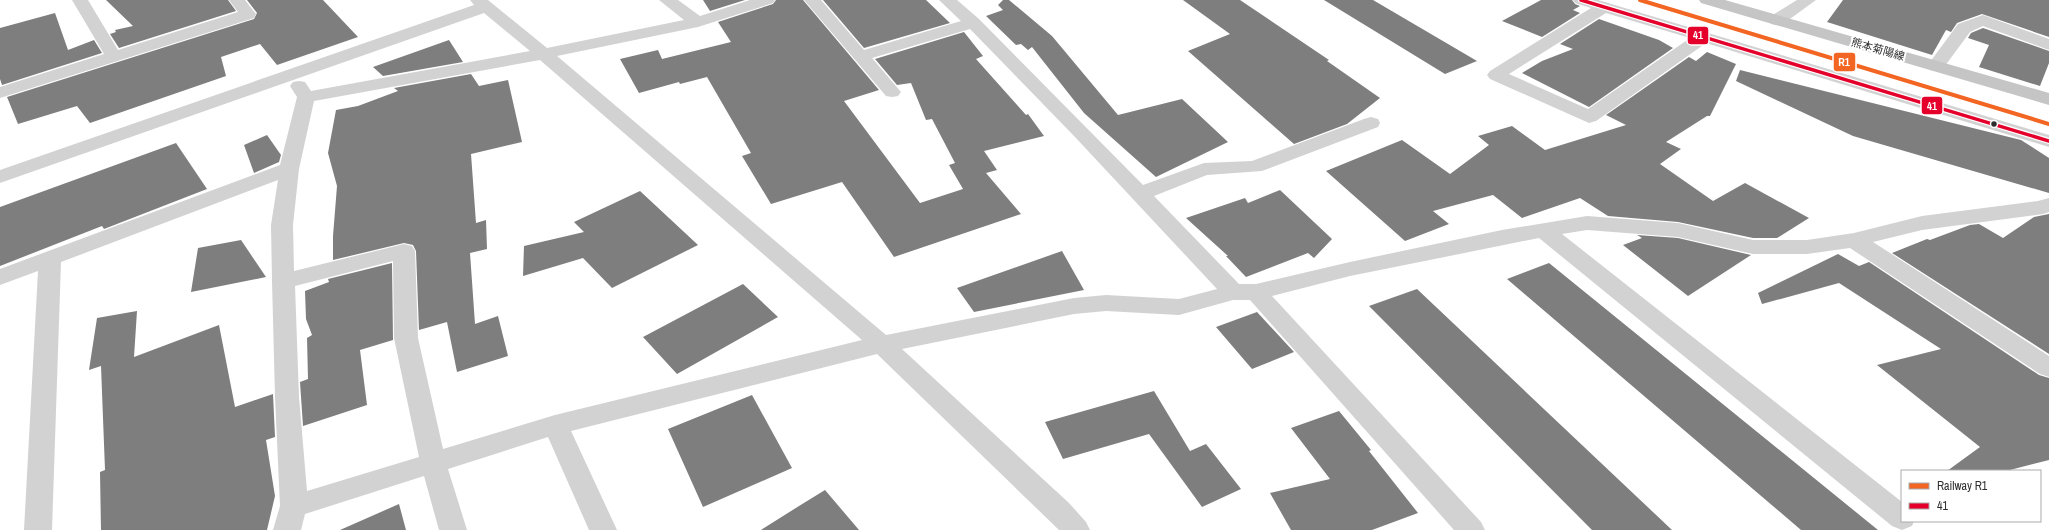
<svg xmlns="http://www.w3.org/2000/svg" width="2049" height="530" font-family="'Archivo Narrow','Noto Sans JP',sans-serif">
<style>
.building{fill:#7e7e7e}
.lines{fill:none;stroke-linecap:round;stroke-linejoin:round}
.minor{fill:#d2d2d2;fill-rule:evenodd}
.major{fill:#c5c5c5;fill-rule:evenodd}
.bus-1-casing{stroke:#fff;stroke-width:6}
.bus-1{stroke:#e4002b;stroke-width:3.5}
.rail-1-casing{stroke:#fff;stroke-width:6}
.rail-1{stroke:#f26522;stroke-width:4}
.bus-dot{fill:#2d2d2d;stroke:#fff;stroke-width:1.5}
.labels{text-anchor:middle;stroke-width:4;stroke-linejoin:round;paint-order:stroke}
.far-street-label{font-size:11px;fill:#2d2d2d;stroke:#fff}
.line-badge{stroke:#fff;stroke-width:1.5}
.badge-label{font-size:11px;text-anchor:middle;font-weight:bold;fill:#fff}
</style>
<rect width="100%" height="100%" fill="#fff"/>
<path class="building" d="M 106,0 L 228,0 L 236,11 L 119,48 L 110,34 L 116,32 L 115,30 L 133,26 Z
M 247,0 L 323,0 L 358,37 L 277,65 L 260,44 L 221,57 L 226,76 L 90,123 L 77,106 L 18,124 L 7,97 L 254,19 L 257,13 Z
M 703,0 L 745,0 L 710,11 Z
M 776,0 L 803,0 L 879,90 L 844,101 L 920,203 L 963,189 L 949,165 L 955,163 L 932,119 L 926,120 L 911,83 L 897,85 L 875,59 L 964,32 L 983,56 L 976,59 L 1026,115 L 1028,114 L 1044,136 L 984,151 L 997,170 L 986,173 L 1021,214 L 894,257 L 842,182 L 771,204 L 742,156 L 751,153 L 707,77 L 680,84 L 679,82 L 639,93 L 620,59 L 658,50 L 662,59 L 731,42 L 718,22 L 773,4 Z
M 823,0 L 926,0 L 950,23 L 864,48 Z
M 1003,0 L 1009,0 L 1052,36 L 1118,115 L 1182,99 L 1228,142 L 1156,177 L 1084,113 L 1032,47 L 1028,50 L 1021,44 L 1016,45 L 986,16 L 1003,10 L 998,5 Z
M 1183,0 L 1240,0 L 1329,60 L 1327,61 L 1380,98 L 1347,124 L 1294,144 L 1188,51 L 1230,34 Z
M 1324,0 L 1373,0 L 1477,61 L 1445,74 Z
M 1541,0 L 1572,0 L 1575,4 L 1580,6 L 1573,10 L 1580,13 L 1542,37 L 1502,21 Z
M 1843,0 L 2049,0 L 2049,37 L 1982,14 L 1957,23 L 1951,32 L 1946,30 L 1932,55 L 1827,22 Z
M 55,13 L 68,50 L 94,40 L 102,53 L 2,85 L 0,79 L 0,28 Z
M 1599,19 L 1659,40 L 1673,48 L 1589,107 L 1522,73 L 1542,61 L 1573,49 L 1560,44 Z
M 1983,28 L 2049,51 L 2049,63 L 2040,86 L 1979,67 L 1989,45 L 1968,38 L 1971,33 Z
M 449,40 L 463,62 L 383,76 L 373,67 Z
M 1707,52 L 1736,64 L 1710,116 L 1707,116 L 1666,142 L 1681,149 L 1660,164 L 1713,201 L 1745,183 L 1809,218 L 1777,238 L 1753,238 L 1678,222 L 1608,216 L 1580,198 L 1522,218 L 1493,195 L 1433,211 L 1449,224 L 1405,241 L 1326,171 L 1402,140 L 1450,174 L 1489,145 L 1478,136 L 1512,126 L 1545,150 L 1626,125 L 1606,115 L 1689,57 L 1696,61 Z
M 1740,70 L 2021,140 L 2049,158 L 2049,193 L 1853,136 L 1736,81 Z
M 471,74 L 479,86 L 508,80 L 522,142 L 471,154 L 476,223 L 486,220 L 487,249 L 470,253 L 475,324 L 498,316 L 508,356 L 457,372 L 447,322 L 419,330 L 416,251 L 413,245 L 404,243 L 333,260 L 333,236 L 337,186 L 328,153 L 336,110 L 358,106 L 398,91 L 394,88 Z
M 267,135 L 281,155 L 279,162 L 254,173 L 244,145 Z
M 176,143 L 207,189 L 104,229 L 102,226 L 0,266 L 0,207 Z
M 1280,190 L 1332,239 L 1314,258 L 1308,253 L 1246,277 L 1226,256 L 1228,256 L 1186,218 L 1245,198 L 1248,203 Z
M 640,191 L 698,245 L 612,288 L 583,258 L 523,276 L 524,246 L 584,232 L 574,222 Z
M 2049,214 L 2049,354 L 1892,253 L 1927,239 L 1930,240 L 1970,225 L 1979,224 L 2003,238 L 2034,217 Z
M 1637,235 L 1678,238 L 1751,255 L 1688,296 L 1623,245 L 1642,238 Z
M 241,240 L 266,277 L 191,292 L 198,248 Z
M 1062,251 L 1084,290 L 974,312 L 957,288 Z
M 1838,254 L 1859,266 L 1869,262 L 2039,375 L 2049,378 L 2049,460 L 2006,471 L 1947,471 L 1980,447 L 1877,365 L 1941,349 L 1839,283 L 1762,304 L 1758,293 Z
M 392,263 L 393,340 L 360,350 L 367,405 L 303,426 L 300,382 L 308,379 L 307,338 L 312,335 L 306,319 L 305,291 L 329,282 L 328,279 Z
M 1549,263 L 1878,530 L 1801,530 L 1507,279 Z
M 743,284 L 778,317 L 677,374 L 643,337 Z
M 1417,289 L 1672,530 L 1592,530 L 1369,306 Z
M 137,311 L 134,357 L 219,325 L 235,407 L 273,394 L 275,437 L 266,440 L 275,496 L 267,530 L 101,530 L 100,472 L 105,470 L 101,366 L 89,370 L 97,318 Z
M 1257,312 L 1294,352 L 1252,369 L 1216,327 Z
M 1154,391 L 1190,451 L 1206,444 L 1241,489 L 1202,507 L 1149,434 L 1063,459 L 1045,422 Z
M 752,395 L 792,468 L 703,507 L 668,429 Z
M 1339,411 L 1371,450 L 1369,451 L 1418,513 L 1372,530 L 1291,530 L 1270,493 L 1330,479 L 1291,428 Z
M 825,490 L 859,530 L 761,530 L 799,506 Z
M 399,504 L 406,530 L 340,530 Z"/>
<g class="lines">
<path class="minor" d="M 72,0 L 88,0 L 118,50 L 238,12 L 229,0 L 245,0 L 256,14 L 254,18 L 0,98 L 0,87 L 104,54 Z
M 470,0 L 488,0 L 547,48 L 684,20 L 659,0 L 678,0 L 700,16 L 750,0 L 775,0 L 773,3 L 698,27 L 557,56 L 886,335 L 1074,298 L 1106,295 L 1179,299 L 1217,289 L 1075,137 L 970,29 L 872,58 L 901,92 L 898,96 L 892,97 L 886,96 L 804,0 L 821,0 L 864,50 L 961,21 L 939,0 L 957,0 L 979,19 L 1143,185 L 1204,163 L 1252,161 L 1364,119 L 1371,117 L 1378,119 L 1380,123 L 1378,127 L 1262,171 L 1207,175 L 1154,196 L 1239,284 L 1256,284 L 1350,262 L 1502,230 L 1587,216 L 1678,223 L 1753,240 L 1807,240 L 1854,233 L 1922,216 L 2038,201 L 2049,198 L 2049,212 L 2043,214 L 1922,230 L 1873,242 L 2049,356 L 2049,377 L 2040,374 L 1850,248 L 1807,254 L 1753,254 L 1678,237 L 1587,230 L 1562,234 L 1902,502 L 1902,521 L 1914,521 L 1912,526 L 1902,530 L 1892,526 L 1539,238 L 1350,276 L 1272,296 L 1481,522 L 1485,530 L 1454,530 L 1250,300 L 1233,300 L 1179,315 L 1106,311 L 1074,314 L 902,349 L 1069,503 L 1086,522 L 1090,530 L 1059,530 L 877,354 L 571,431 L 617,530 L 589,530 L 548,437 L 448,469 L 467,530 L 439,530 L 424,476 L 305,514 L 301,530 L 273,530 L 280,506 L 275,397 L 272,281 L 271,225 L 278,180 L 61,262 L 52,530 L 24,530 L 38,271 L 0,285 L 0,269 L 280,165 L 297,97 L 290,86 L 293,82 L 299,81 L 305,82 L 311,91 L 530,51 L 484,13 L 0,183 L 0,170 L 474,5 ZM 540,60 L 862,340 L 555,415 L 443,449 L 418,338 L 415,251 L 412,246 L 404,244 L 294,271 L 293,225 L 299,169 L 314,101 ZM 393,261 L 394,338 L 419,457 L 307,491 L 299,397 L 295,286 Z
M 1573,0 L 1598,0 L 2049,135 L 2049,147 L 1706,43 L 1596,121 L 1589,123 L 1490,79 L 1487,75 L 1490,71 L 1591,8 L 1575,3 ZM 1606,13 L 1690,38 L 1588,109 L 1509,74 Z
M 1797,0 L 1816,0 L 1783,24 L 1777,25 L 1771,24 L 1769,20 L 1771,16 Z
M 1983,15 L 2049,39 L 2049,50 L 1983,26 L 1970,32 L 1942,70 L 1936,71 L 1930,70 L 1927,66 L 1958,24 Z"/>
<path class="major" d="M 1699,0 L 1725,0 L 2049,93 L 2049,105 L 1701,3 Z"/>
<g class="bus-1-casing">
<path id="bus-1" d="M 1581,0 L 2049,141"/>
</g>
<use href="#bus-1" class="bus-1"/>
<g class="rail-1-casing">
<path id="rail-1" d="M 1640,0 L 2049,124"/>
</g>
<use href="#rail-1" class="rail-1"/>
</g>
<circle class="bus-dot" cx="1994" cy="124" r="3.5"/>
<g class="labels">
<g class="far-street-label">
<text transform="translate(1878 49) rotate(16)" y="4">熊本菊陽線</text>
</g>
</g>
<g class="line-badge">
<rect x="1687" y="26" width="22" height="19" rx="4" fill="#e4002b"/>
<rect x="1833" y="52" width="23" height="20" rx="4" fill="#f26522"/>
<rect x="1921" y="96" width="22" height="19" rx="4" fill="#e4002b"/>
</g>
<g class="badge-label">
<text x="1698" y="39">41</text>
<text x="1844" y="66">R1</text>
<text x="1932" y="110">41</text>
</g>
<rect x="1901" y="470" width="140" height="52" fill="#ffffff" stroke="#ababab"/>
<rect x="1909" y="483" width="20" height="6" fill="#f26522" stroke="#ababab"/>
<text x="1937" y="490" font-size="12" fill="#2d2d2d">Railway R1</text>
<rect x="1909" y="503" width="20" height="6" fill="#e4002b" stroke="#ababab"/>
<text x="1937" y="510" font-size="12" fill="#2d2d2d">41</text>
</svg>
